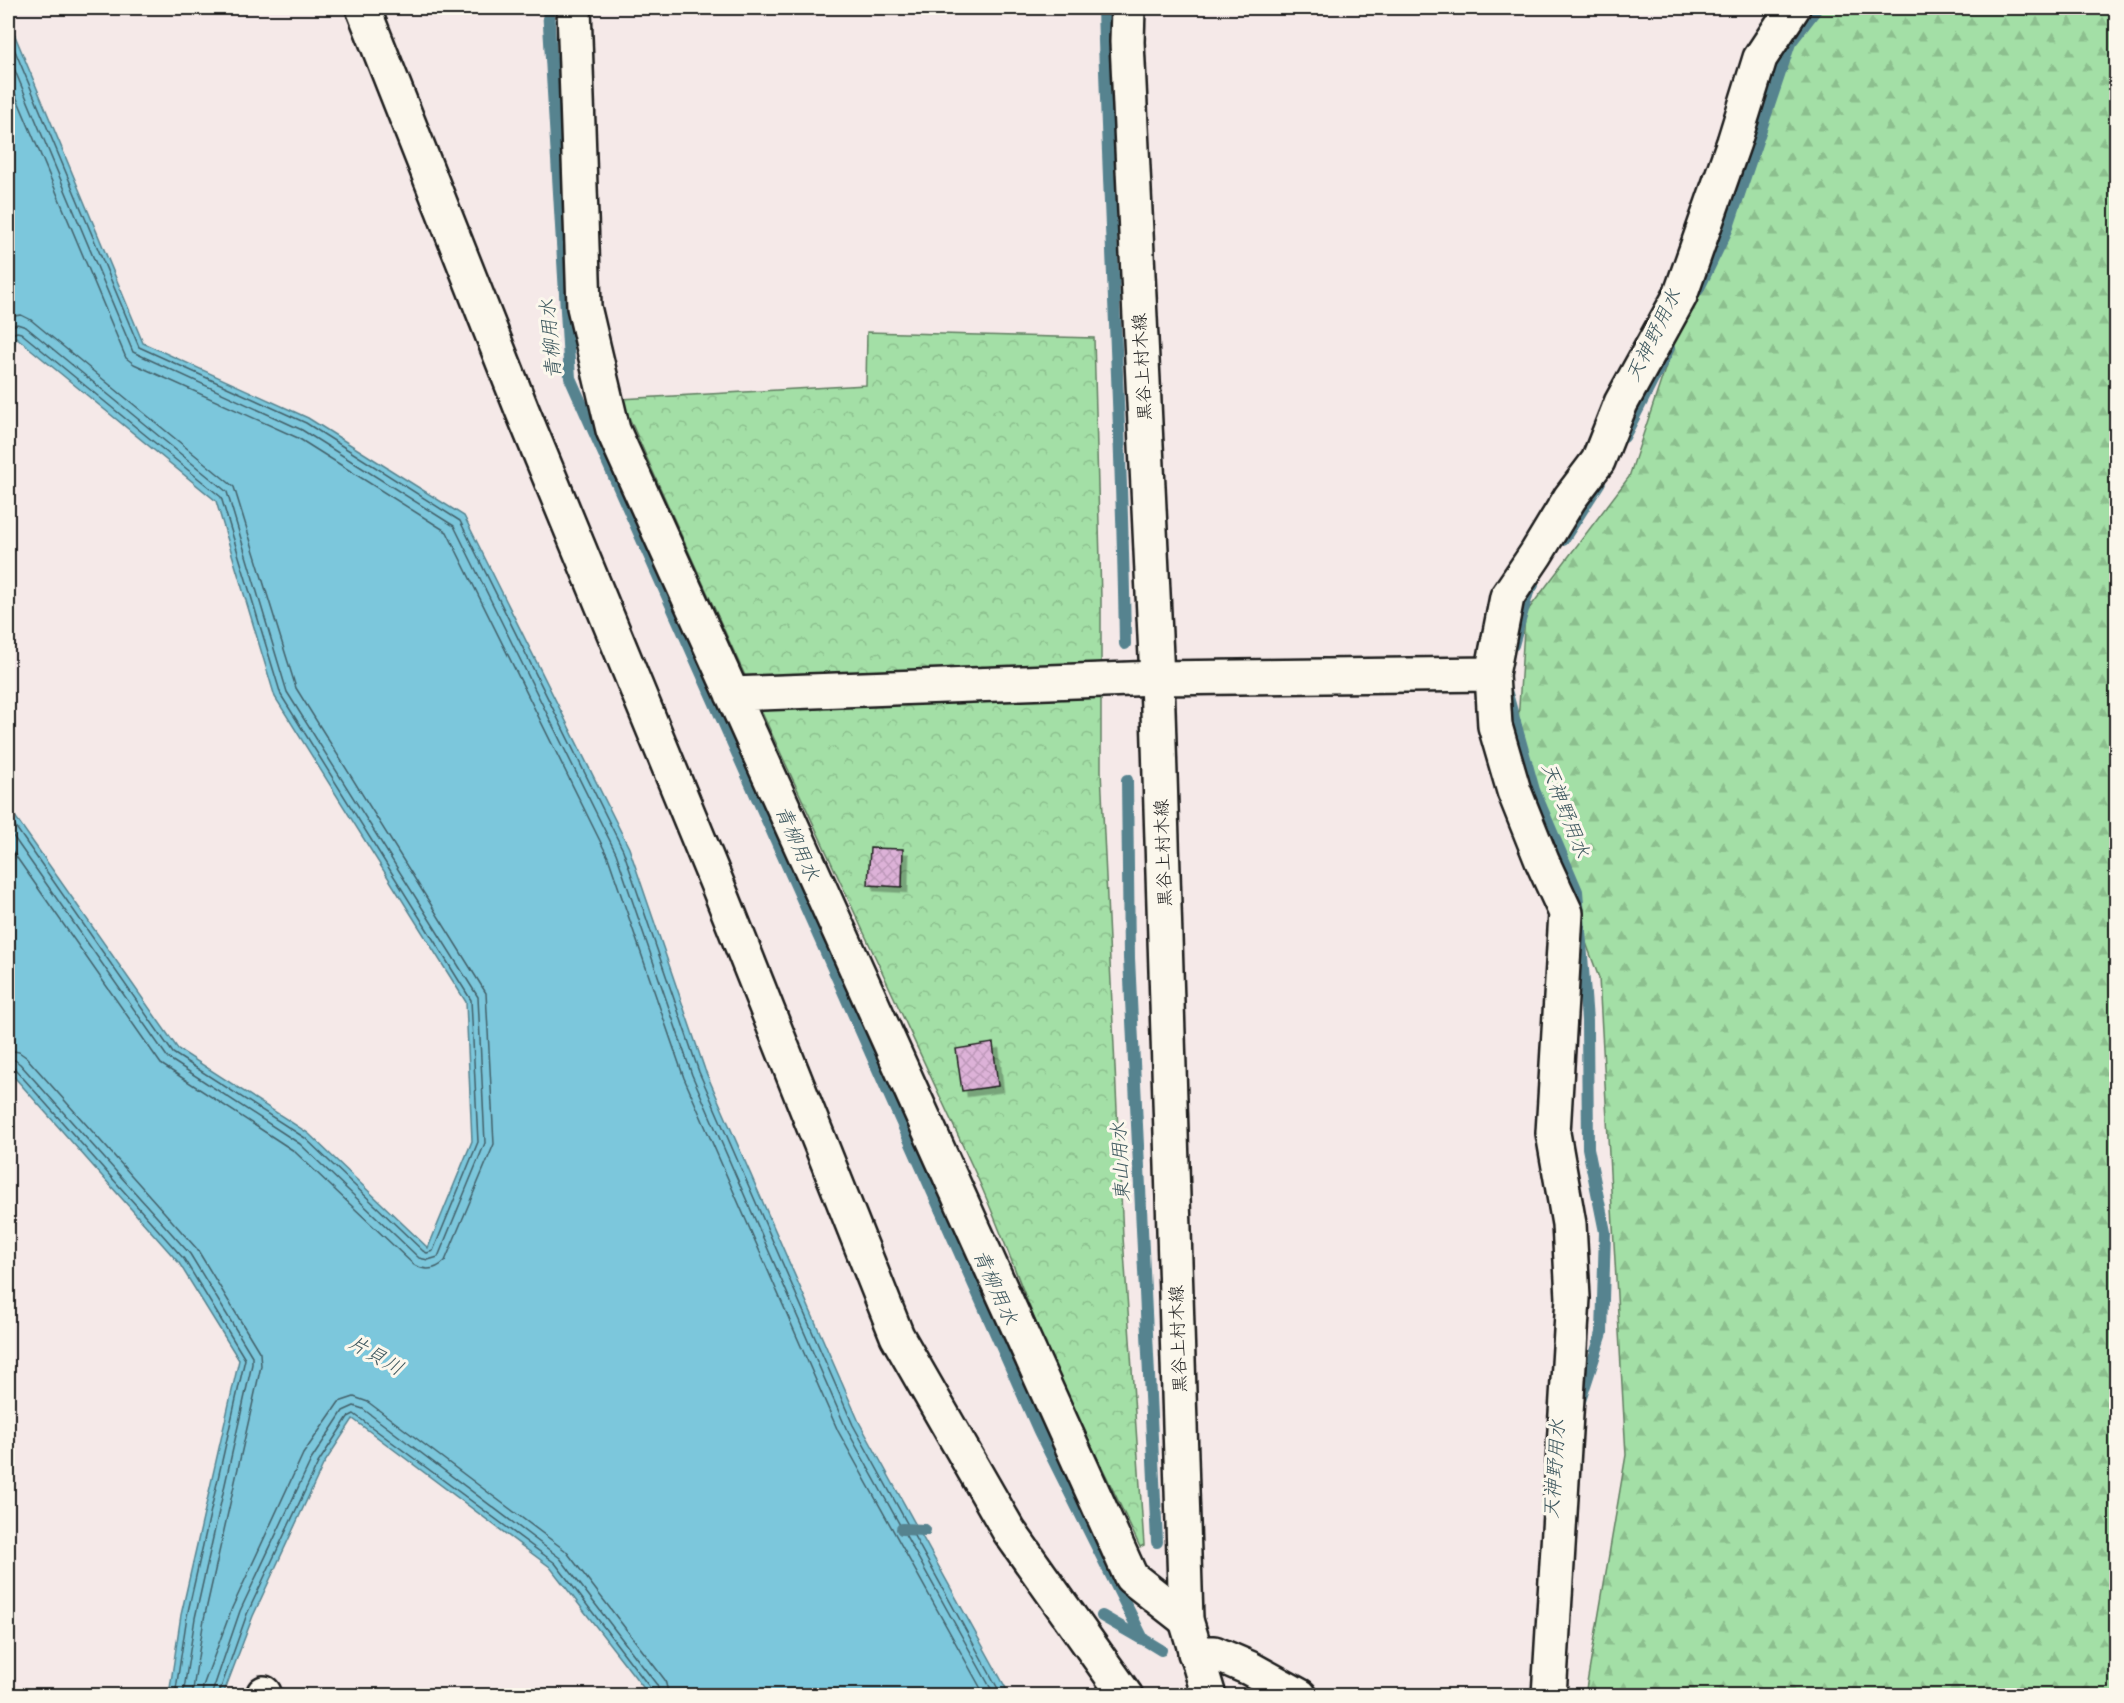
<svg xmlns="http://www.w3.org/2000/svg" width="2124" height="1703" font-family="'Architects Daughter','Klee One',sans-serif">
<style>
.forest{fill:url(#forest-firs);stroke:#607e61;stroke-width:1.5}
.park{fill:url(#park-crowns);stroke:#607e61;stroke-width:1.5}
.water{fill:#7cc7dc;stroke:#56838f;stroke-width:1.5}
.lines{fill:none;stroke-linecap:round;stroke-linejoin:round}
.shore{stroke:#426069;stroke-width:1.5}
.stream{stroke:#56838f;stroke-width:12}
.building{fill:url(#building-cross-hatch);stroke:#1c1c1c;stroke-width:1.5;filter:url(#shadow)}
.minor-casing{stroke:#1c1c1c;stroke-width:38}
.major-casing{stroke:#1c1c1c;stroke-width:38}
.minor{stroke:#fbf7ec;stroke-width:33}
.major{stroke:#fbf7ec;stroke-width:33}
.labels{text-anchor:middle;stroke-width:6;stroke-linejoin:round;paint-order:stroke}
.street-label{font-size:18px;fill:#1c1c1c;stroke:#fbf7ec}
.water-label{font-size:20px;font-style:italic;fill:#3e585f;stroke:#fbf7ec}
</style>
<defs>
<pattern id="forest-firs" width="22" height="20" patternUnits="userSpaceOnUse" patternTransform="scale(1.5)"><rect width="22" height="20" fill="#a3dfa6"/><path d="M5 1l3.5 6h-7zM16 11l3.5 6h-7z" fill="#8cbf8e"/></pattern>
<pattern id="park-crowns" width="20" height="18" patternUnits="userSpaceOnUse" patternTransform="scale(1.5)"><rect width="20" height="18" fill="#a3dfa6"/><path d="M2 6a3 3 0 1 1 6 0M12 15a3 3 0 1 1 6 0" fill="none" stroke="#8cbf8e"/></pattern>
<pattern id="building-cross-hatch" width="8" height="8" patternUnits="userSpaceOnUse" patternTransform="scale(1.5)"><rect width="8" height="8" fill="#ddb2d8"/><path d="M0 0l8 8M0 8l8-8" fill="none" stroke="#bd98b9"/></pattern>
<filter id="shadow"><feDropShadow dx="5.5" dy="5.5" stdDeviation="0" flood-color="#0004"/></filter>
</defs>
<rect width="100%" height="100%" fill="#f5e9e8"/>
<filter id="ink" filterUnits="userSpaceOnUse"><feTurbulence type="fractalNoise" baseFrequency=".0167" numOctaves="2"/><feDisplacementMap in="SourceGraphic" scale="12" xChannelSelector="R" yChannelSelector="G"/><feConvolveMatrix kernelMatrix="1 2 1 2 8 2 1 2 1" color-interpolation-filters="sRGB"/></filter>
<g filter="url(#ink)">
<path class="forest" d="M 1802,8 L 2116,8 L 2116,1695 L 1585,1695 L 1626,1455 L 1599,978 L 1516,753 L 1525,614 L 1629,477 L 1769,57 Z"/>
<path class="park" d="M 867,332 L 1094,338 L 1101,599 L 1101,771 L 1123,1237 L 1144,1545 L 1140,1547 C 1107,1476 1071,1406 1041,1335 C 1018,1280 999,1224 974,1170 C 856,914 734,658 621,399 L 866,385 Z"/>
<path class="water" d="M 8,19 L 143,343 L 308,418 L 464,516 L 629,848 L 705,1070 L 859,1422 L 1008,1692 L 1008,1695 L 649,1695 L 550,1567 L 353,1419 L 323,1465 L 253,1616 L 223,1695 L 169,1695 L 181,1615 L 239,1360 L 179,1263 L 8,1070 L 8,788 L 12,812 L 178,1049 L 308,1133 L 428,1248 L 472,1141 L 466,1002 L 275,697 L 216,501 L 16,337 L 8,372 Z"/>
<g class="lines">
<path class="shore" d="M 8,34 L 139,347 L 306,423 L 460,521 L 623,850 L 699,1072 L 853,1425 L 1002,1696
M 8,54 L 133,352 L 302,430 L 454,526 L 616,853 L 692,1075 L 846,1428 L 995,1696
M 8,77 L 126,358 L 134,364 L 298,438 L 447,532 L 608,857 L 684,1078 L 838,1431 L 985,1696
M 8,317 L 21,315 L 31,320 L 234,487 L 296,688 L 486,993 L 494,1144 L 445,1261 C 436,1270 425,1271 414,1265 L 294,1151 L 161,1064 L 8,845
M 8,328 L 17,324 L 26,327 L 227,492 L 287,692 L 478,997 L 485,1143 L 438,1257 L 428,1260 L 419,1258 L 300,1144 L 168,1058 L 8,829
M 8,347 L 12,334 L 17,332 L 21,333 L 221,497 L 281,695 L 471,1000 L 478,1142 L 433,1251 L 427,1253 L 423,1251 L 305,1138 L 173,1053 L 8,816
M 8,1050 L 19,1052 L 26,1057 L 197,1249 L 260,1353 L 261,1366 L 204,1619 L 192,1696
M 8,1059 L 15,1060 L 20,1064 L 190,1254 L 252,1356 L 252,1364 L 195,1618 L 183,1696
M 8,1066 L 15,1069 L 184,1259 L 245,1359 L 187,1616 L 175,1696
M 202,1696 L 203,1686 L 232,1608 L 303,1454 L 339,1402 L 354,1397 L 368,1402 L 566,1551 L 665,1680 L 669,1696
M 211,1696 L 240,1611 L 311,1460 L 343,1411 L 354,1406 L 363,1409 L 560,1558 L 657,1685 L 660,1696
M 218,1696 L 247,1614 L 318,1463 L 348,1417 L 354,1414 L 555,1563 L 651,1689 L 653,1696"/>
<path class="stream" d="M 548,8 L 570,378 L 1039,1431 L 1143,1639 L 1161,1650
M 1103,8 C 1109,220 1122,432 1125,644
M 1698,290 L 1727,230 L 1790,43 L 1817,8
M 1624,437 L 1669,348
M 1563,540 L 1600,482
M 1513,645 L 1528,592 L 1533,585
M 1506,690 L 1534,790 L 1577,891 L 1587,1021 L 1588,1148 L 1605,1232 L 1602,1333 L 1579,1404
M 1127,780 L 1129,958 L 1157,1542
M 902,1529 L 925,1530
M 1102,1616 L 1142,1639"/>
</g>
<path class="building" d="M 870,848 L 903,849 L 902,887 L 868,885 Z
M 993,1043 L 998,1086 L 962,1091 L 956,1049 Z"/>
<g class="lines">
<g class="minor-casing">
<path id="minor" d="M 363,8 L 522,410 L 718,886 L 897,1336 L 1009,1531 L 1126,1696
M 574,8 L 584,307 L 613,430 L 1131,1577 L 1186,1620
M 732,694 L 1157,678 L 1492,674
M 1195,1653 L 1214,1653 L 1249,1668 L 1300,1696
M 263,1696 L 264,1693
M 1549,1696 L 1573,1298 L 1569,1224 L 1553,1133 L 1566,913 L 1542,861 L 1514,791 L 1495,726 L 1492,674 L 1507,597 L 1536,554 L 1570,498 L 1598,461 L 1621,403 L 1680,296 L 1734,142 L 1760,58 L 1793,8"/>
</g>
<g class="major-casing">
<path id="major" d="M 1128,8 L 1127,42 L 1157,678 L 1186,1620 L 1209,1696"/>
</g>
<use href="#minor" class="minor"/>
<use href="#major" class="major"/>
</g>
</g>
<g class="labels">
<g class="street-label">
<text transform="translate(1142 367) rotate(-93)" y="6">黒谷上村木線</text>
<text transform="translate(1163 853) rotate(-92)" y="6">黒谷上村木線</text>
<text transform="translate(1178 1339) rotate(-92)" y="6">黒谷上村木線</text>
</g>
<g class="water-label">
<text transform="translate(1653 335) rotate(-64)" y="7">天神野用水</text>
<text transform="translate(550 339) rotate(-95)" y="7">青柳用水</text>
<text transform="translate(1566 810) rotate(69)" y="7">天神野用水</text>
<text transform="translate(798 843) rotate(66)" y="7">青柳用水</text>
<text transform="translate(1120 1162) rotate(-93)" y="7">東山用水</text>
<text transform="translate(996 1287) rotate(66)" y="7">青柳用水</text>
<text transform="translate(376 1355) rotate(30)" y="7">片貝川</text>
<text transform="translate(1554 1469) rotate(-86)" y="7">天神野用水</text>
</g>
</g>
<rect width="2124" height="1703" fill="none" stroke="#fbf7ec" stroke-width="30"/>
<rect x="15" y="15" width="2094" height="1673" fill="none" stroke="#1c1c1c" stroke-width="2" filter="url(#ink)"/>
</svg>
